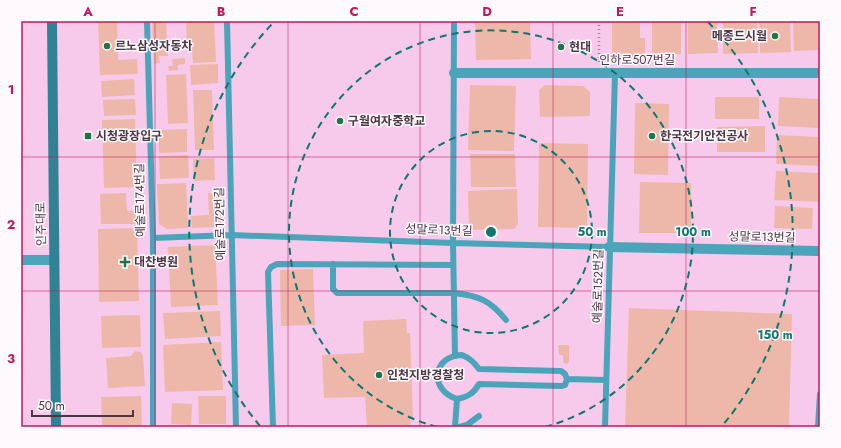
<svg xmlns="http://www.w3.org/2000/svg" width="841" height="448" font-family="Jost,'Noto Sans KR',sans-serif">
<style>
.building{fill:#edb8a9}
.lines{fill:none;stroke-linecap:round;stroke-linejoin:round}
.path{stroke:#a08198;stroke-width:2.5;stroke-dasharray:1 3;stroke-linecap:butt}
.lane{stroke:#4ba4b9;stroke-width:6}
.street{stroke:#4ba4b9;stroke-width:10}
.secondary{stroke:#318294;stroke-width:10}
.grid{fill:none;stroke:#c2185b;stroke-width:1;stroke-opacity:0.55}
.ring{fill:none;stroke:#0f766e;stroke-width:2;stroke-dasharray:7 5}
.poi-dot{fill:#1f7548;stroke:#fef9fd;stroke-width:1.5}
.labels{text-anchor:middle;stroke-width:3;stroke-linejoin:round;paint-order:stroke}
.poi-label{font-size:12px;font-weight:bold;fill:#483643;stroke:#fef9fd;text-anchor:start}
.street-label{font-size:12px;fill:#483643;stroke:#fef9fd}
.centre{fill:#0f766e;stroke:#fef9fd;stroke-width:2}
.ring-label{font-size:12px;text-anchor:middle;font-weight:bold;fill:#0f766e;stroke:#fef9fd;stroke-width:3;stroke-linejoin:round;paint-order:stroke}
.neatline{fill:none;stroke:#c2185b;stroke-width:1.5}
.grid-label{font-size:13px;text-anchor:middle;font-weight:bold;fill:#c2185b}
</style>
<rect width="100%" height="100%" fill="#f7caeb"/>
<path class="building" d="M 98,21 L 117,21 L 118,60 L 137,59 L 138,74 L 100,75 Z
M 152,21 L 166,21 L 168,56 L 159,56 L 160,63 L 154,64 Z
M 186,21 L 214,21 L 216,62 L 193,63 L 192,52 L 187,52 Z
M 475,21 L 530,21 L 531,59 L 476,60 Z
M 612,21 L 640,21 L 640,38 L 645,38 L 645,55 L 612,56 Z
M 652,21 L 681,21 L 681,54 L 652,54 Z
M 688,21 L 717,21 L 718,53 L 688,54 Z
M 723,21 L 757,21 L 758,53 L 723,54 Z
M 759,21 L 790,21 L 791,52 L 760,53 Z
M 793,21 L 820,21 L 820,50 L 794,51 Z
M 185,58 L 185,64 L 178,65 L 178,70 L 169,71 L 168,66 L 173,66 L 172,59 Z
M 218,64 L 218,83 L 191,85 L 190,65 Z
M 186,74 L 188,123 L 168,124 L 166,75 Z
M 134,79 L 135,95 L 102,97 L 101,81 Z
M 470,85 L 516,86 L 514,151 L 468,150 Z
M 545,85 L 583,86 L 590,92 L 590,116 L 540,117 L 539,90 Z
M 193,90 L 212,90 L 214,150 L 195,150 Z
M 715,97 L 759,97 L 759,119 L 715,119 Z
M 779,97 L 820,99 L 820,128 L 778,126 Z
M 135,99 L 136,115 L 104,116 L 103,100 Z
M 635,103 L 669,104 L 668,175 L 634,174 Z
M 135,119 L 137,187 L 104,188 L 102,120 Z
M 765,126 L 765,152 L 717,152 L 717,127 Z
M 187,129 L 187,152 L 159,153 L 158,130 Z
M 777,135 L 820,137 L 820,166 L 776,164 Z
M 539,143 L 588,144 L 587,228 L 538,227 Z
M 470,154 L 515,154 L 516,187 L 471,187 Z
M 188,155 L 189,178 L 160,179 L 159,156 Z
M 214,158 L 215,180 L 194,181 L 193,159 Z
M 776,171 L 820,173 L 820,202 L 774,200 Z
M 640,182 L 691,183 L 691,233 L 639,233 Z
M 186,183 L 188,228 L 167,229 L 159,224 L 157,184 Z
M 517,189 L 518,224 L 514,229 L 469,230 L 468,191 Z
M 126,193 L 127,211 L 136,210 L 136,224 L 101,224 L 100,194 Z
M 208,193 L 221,193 L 221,222 L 214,227 L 192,228 L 191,216 L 209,215 Z
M 775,206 L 813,208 L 812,229 L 774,228 Z
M 137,228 L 139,301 L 99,302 L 98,229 Z
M 215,245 L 218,305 L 171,307 L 168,247 Z
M 313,269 L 315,325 L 281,326 L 280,270 Z
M 629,308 L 792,314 L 789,427 L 625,427 Z
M 220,311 L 221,336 L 165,339 L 163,313 Z
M 140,315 L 141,347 L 102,348 L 101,316 Z
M 406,319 L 407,333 L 410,333 L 413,418 L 410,418 L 411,427 L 367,427 L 365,397 L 324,398 L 322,355 L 364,353 L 363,321 Z
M 221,342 L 223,390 L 165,392 L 163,345 Z
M 558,345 L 569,345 L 569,361 L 567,364 L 563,362 L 563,355 L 559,355 Z
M 135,351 L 141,352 L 143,356 L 145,386 L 108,388 L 106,358 L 131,356 Z
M 141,396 L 142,427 L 102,427 L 101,397 Z
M 198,396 L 226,396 L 226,424 L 199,424 Z
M 172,403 L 192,404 L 191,425 L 171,424 Z"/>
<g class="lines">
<path class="path" d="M 599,21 L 599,63"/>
<path class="lane" d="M 147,21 L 153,238 L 153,427
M 227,21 L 236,427
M 454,21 L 453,243 L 455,356
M 153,238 L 231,235 L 453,243 L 609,247
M 333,264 L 333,289 L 337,293 L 454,293 C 479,296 490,300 506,320
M 462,355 C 470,358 474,362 479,369 L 561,371 L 565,374 L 567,379 L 565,385 L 562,386 L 479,384 C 474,393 468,397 457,399 C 429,390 432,356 462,355 Z
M 567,379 L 606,380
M 273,427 L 268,272 L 271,267 L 277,264 L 453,265
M 455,427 L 457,399
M 459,427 L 467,425 L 479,416
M 605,427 L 615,73
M 818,427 L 820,394"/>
<path class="street" d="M 454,73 L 820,73
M 609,247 L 820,251
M 21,260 L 54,260"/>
<path class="secondary" d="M 52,21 L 56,427"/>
</g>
<path class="grid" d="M 155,21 L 155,427M 288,21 L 288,427M 420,21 L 420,427M 553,21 L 553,427M 686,21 L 686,427M 21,157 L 820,157M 21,291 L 820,291"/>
<g class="ring">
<circle cx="491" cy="232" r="101"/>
<path d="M437 427A202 202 0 1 1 545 427"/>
<path d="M260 426A302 302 0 0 1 274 22M708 22A302 302 0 0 1 722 426"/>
</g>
<g class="poi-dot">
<circle cx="775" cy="36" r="4"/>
<circle cx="107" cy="46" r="4"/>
<circle cx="561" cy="47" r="4"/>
<circle cx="340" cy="121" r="4"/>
<rect x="84" y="132" width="8" height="8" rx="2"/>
<circle cx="652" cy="136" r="4"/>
<path d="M123 256h4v4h4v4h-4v4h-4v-4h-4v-4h4z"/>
<circle cx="379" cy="375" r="4"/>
</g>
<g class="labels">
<g class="poi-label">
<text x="767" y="40" text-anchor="end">메종드시월</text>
<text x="115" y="50">르노삼성자동차</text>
<text x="569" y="51">현대</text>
<text x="348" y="125">구월여자중학교</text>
<text x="96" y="140">시청광장입구</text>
<text x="660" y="140">한국전기안전공사</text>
<text x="134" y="266">대찬병원</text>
<text x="387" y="379">인천지방경찰청</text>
</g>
<g class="street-label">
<text x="637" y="64">인하로507번길</text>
<text transform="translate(140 200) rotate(-91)" y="4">예술로174번길</text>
<text transform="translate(41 224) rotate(-91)" y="4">인주대로</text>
<text transform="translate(220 224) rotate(-91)" y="4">예술로172번길</text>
<text transform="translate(439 230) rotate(2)" y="4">성말로13번길</text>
<text transform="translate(762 237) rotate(1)" y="4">성말로13번길</text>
<text transform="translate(598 286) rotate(-89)" y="4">예술로152번길</text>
</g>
</g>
<circle cx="491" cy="232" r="6" class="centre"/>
<g class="ring-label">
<text x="592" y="236">50 m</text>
<text x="693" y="236">100 m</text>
<text x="775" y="339">150 m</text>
</g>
<rect width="841" height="448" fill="none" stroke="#fef9fd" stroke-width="44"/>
<path d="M32 410v6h101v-6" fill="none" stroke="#483643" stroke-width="2"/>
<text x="38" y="410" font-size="12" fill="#483643" stroke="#fef9fd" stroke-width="3" paint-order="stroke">50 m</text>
<rect x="22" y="22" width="797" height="404" class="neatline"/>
<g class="grid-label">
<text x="88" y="16">A</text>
<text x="221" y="16">B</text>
<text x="354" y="16">C</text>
<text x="487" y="16">D</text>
<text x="620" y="16">E</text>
<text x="753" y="16">F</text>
<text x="11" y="94">1</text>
<text x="11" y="229">2</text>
<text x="11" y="363">3</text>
</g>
</svg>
